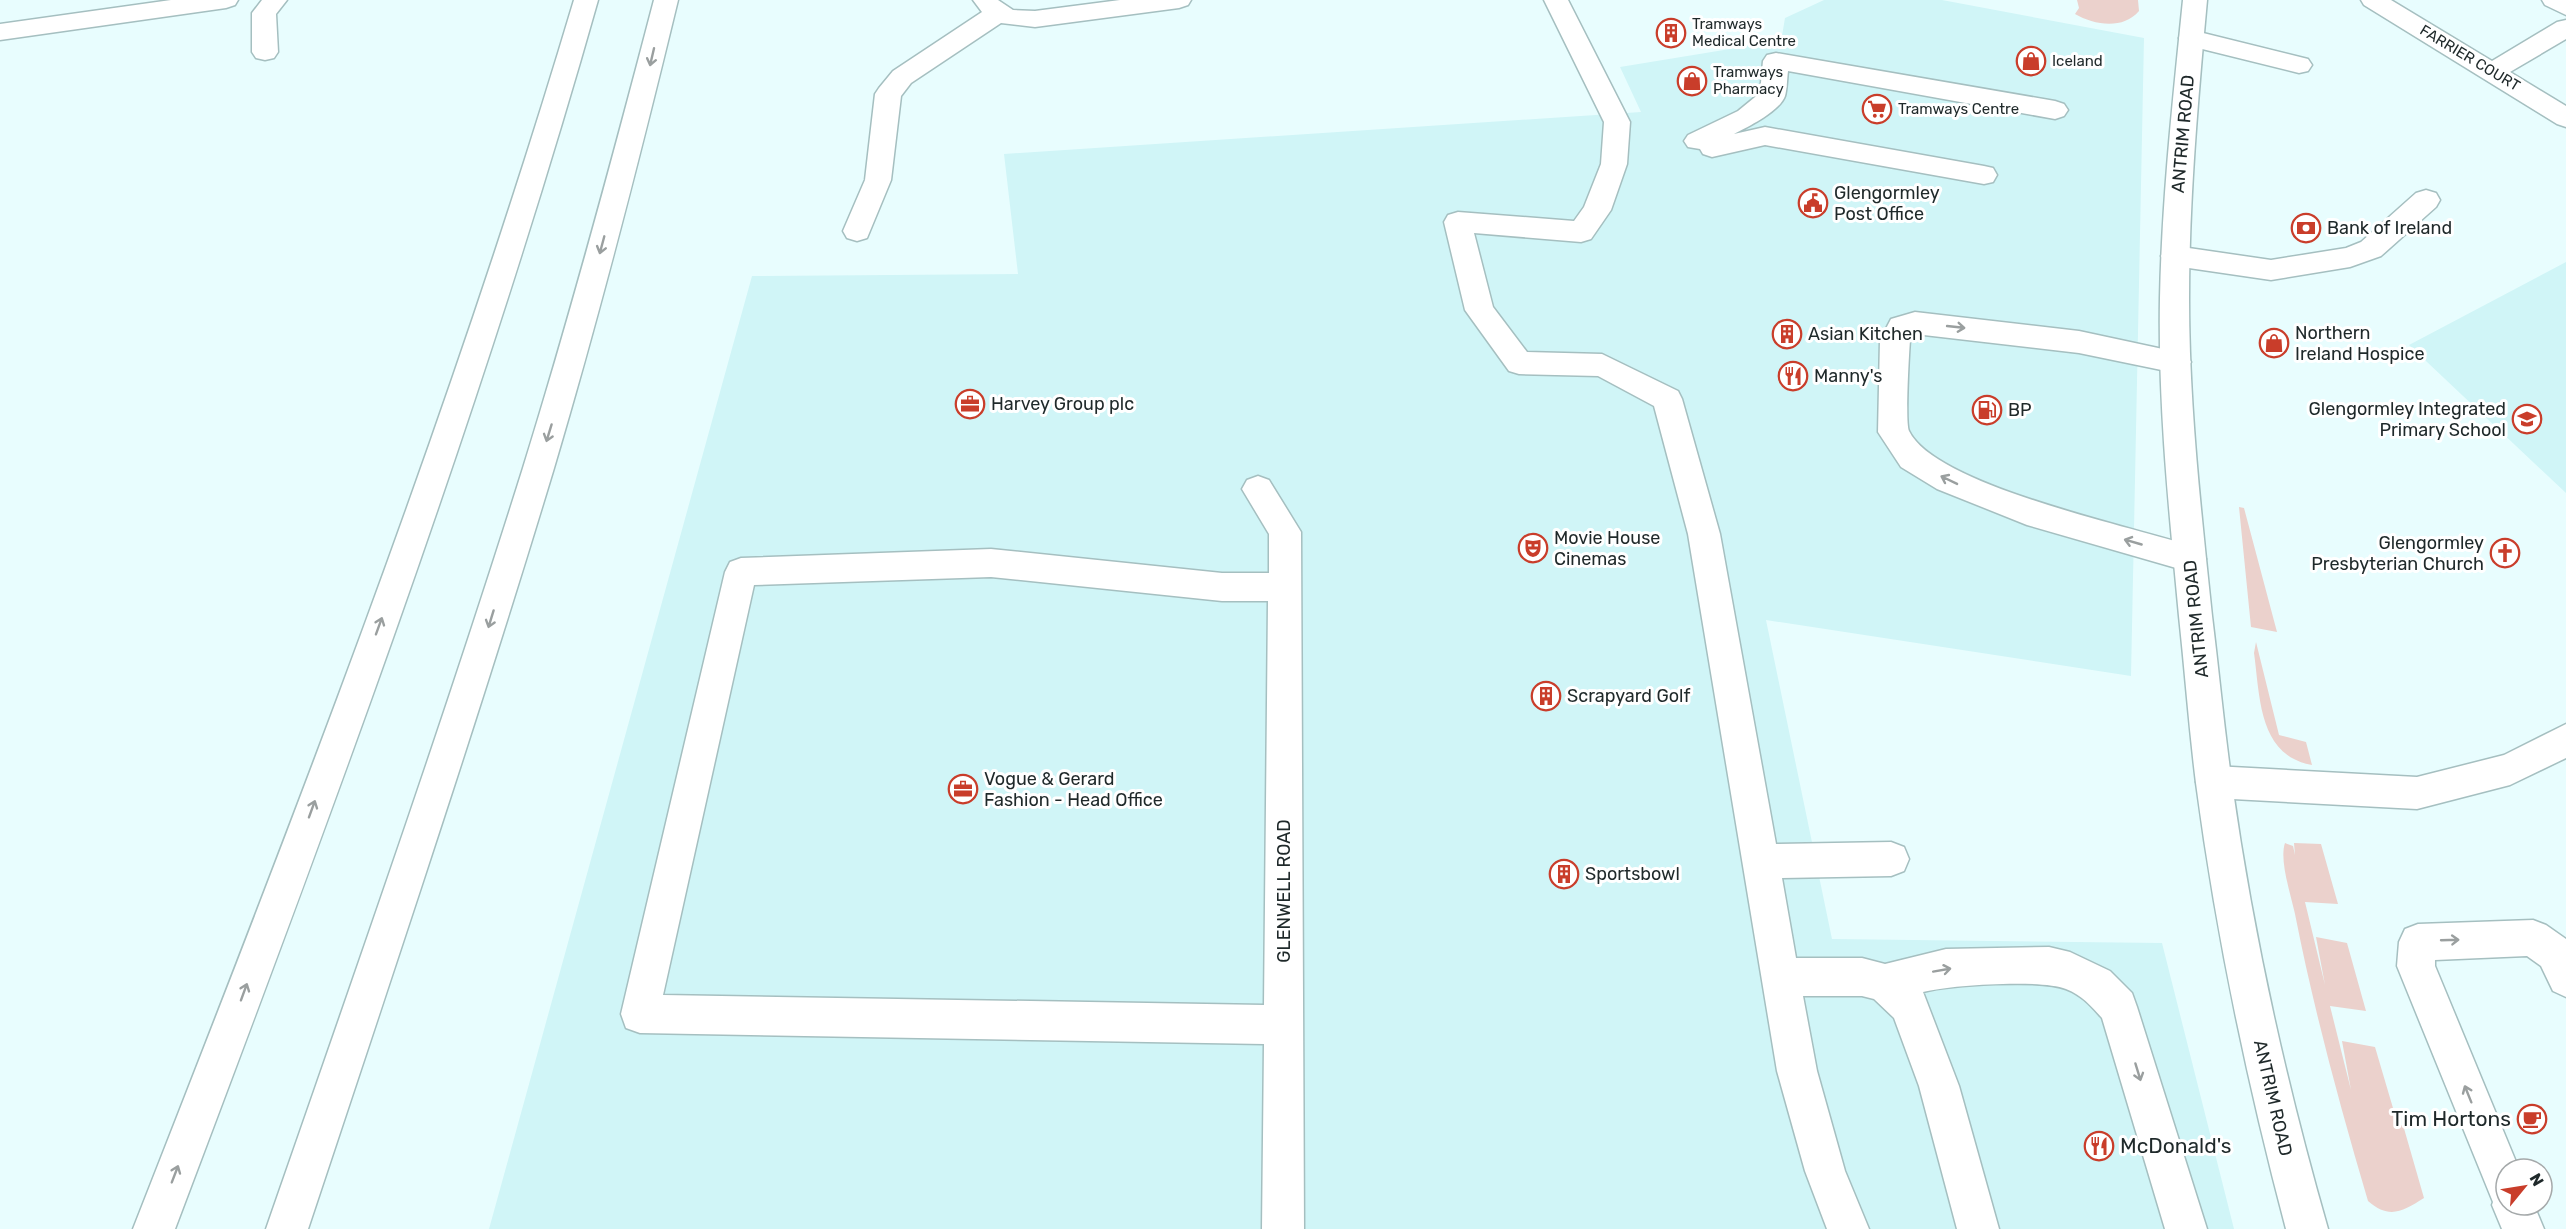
<svg xmlns="http://www.w3.org/2000/svg" width="2566" height="1229" font-family="Rubik,sans-serif">
<style>
.built{fill:#d0f5f7}
.green{fill:#ebd1cc}
.lines{fill:none;stroke-linecap:round;stroke-linejoin:round}
.minor-casing{stroke:#a5bfc0;stroke-width:3}
.major-casing{stroke:#a5bfc0;stroke-width:3}
.highway-casing{stroke:#a5bfc0;stroke-width:3}
.minor{fill:#fff;fill-rule:evenodd}
.major{fill:#fff;fill-rule:evenodd}
.highway{fill:#fff;fill-rule:evenodd}
.oneway{stroke:#9a9f9f}
.labels{text-anchor:middle;stroke-width:6;stroke-linejoin:round;paint-order:stroke}
.far-poi-label{font-size:15px;fill:#1f292a;stroke:#fff;text-anchor:start}
.far-street-label{font-size:15px;fill:#1f292a;stroke:#fff}
.street-label{font-size:18px;fill:#1f292a;stroke:#fff}
.poi-label{font-size:18px;fill:#1f292a;stroke:#fff;text-anchor:start}
.near-poi-label{font-size:21px;fill:#1f292a;stroke:#fff;text-anchor:end}
</style>
<rect width="100%" height="100%" fill="#e8fdfe"/>
<path class="built" d="M 1824,0 L 1942,0 L 2144,38 L 2131,676 L 1766,620 L 1832,939 L 2162,943 L 2234,1229 L 489,1229 L 752,276 L 1018,274 L 1004,154 L 1641,112 L 1620,67 L 1736,48 L 1782,36 L 1785,18 Z
M 2566,262 L 2566,493 L 2409,345 Z"/>
<path class="green" d="M 2077,0 L 2138,0 L 2139,11 C 2123,30 2094,25 2075,14 L 2079,8 Z
M 2239,507 L 2244,508 L 2277,632 L 2251,627 Z
M 2256,642 L 2279,735 L 2306,742 L 2312,765 C 2258,756 2260,695 2254,653 Z
M 2285,843 L 2293,846 L 2295,855 L 2294,843 L 2321,844 L 2338,904 L 2305,902 L 2325,985 L 2316,937 L 2347,943 L 2366,1011 L 2330,1006 L 2351,1090 L 2342,1041 L 2375,1047 L 2398,1125 L 2403,1125 L 2424,1198 C 2403,1211 2390,1220 2368,1201 C 2340,1106 2314,1011 2295,914 C 2291,895 2279,860 2285,843 Z"/>
<g class="lines">
<g class="minor-casing">
<path id="minor" d="M 171,0 L 238,0 L 235,5 L 226,8 L 0,40 L 0,24 Z
M 262,0 L 287,0 L 276,14 L 278,52 L 274,58 L 265,60 L 256,58 L 252,52 L 252,13 Z
M 973,0 L 998,0 L 1013,10 L 1035,11 L 1120,0 L 1191,0 L 1188,5 L 1179,8 L 1035,27 L 1001,23 L 911,83 L 901,96 L 891,180 L 867,238 L 857,241 L 847,238 L 843,231 L 865,180 L 875,94 L 879,88 L 893,71 L 982,12 Z
M 1544,0 L 1568,0 L 1630,122 L 1627,164 L 1611,210 L 1591,239 L 1581,242 L 1474,233 L 1493,307 L 1527,352 L 1602,354 L 1678,391 L 1682,399 L 1720,534 L 1776,844 L 1891,842 L 1904,847 L 1909,859 L 1904,871 L 1891,876 L 1782,878 L 1796,958 L 1862,958 L 1885,964 L 1946,949 L 2049,947 L 2070,952 L 2110,971 L 2132,993 L 2137,1007 L 2207,1229 L 2165,1229 L 2102,1018 C 2091,1006 2082,995 2066,989 C 2040,979 1951,985 1923,992 L 1959,1086 L 1999,1229 L 1957,1229 L 1919,1086 L 1894,1018 L 1874,999 L 1862,996 L 1803,996 L 1817,1071 L 1845,1171 L 1869,1229 L 1827,1229 L 1805,1171 L 1777,1071 L 1688,534 L 1654,406 L 1598,376 L 1519,374 L 1509,371 L 1465,310 L 1444,222 L 1448,215 L 1458,212 L 1574,221 L 1584,207 L 1601,164 L 1604,122 Z
M 2361,0 L 2391,0 L 2492,61 L 2557,22 L 2566,20 L 2566,39 L 2510,72 L 2566,106 L 2566,127 L 2557,124 L 2364,5 Z
M 2542,0 L 2566,0 L 2566,15 L 2545,5 Z
M 2191,30 L 2308,59 L 2312,65 L 2308,71 L 2299,73 L 2182,44 L 2179,38 L 2182,32 Z
M 1776,53 L 2055,101 L 2064,104 L 2068,110 L 2064,116 L 2055,119 L 1788,71 C 1787,79 1787,89 1785,96 C 1780,111 1748,127 1734,134 L 1765,127 L 1984,166 L 1993,168 L 1997,175 L 1993,182 L 1984,184 L 1765,145 L 1712,157 L 1703,154 L 1700,149 L 1688,147 L 1684,141 L 1688,135 L 1738,111 L 1760,93 L 1763,61 L 1767,55 Z
M 2426,190 L 2436,193 L 2440,200 L 2436,207 L 2381,256 L 2350,267 L 2271,280 L 2175,266 L 2165,263 L 2161,256 L 2165,249 L 2175,246 L 2271,260 L 2346,248 L 2361,242 L 2416,193 Z
M 1915,312 L 2079,331 L 2186,354 L 2191,362 L 2186,370 L 2176,373 L 2079,353 L 1915,334 L 1910,340 C 1909,354 1905,423 1909,431 C 1936,487 2140,528 2201,549 L 2206,559 L 2201,569 L 2190,572 L 2027,525 L 1937,489 L 1901,467 L 1878,432 L 1880,340 L 1891,319 Z
M 1258,476 L 1269,480 L 1301,532 L 1304,1229 L 1262,1229 L 1264,1044 L 640,1033 L 626,1028 L 621,1014 L 725,572 L 730,562 L 741,558 L 991,549 L 1222,573 L 1269,573 L 1269,534 L 1242,489 L 1247,480 ZM 991,577 L 1222,601 L 1268,601 L 1264,1005 L 663,995 L 754,585 Z
M 2566,724 L 2566,758 L 2510,785 L 2417,809 L 2214,798 L 2202,793 L 2196,782 L 2202,771 L 2214,766 L 2417,777 L 2504,755 Z
M 2533,920 L 2546,925 L 2566,939 L 2566,997 L 2553,991 L 2541,966 L 2527,956 L 2435,960 L 2435,966 L 2519,1169 L 2506,1169 L 2506,1205 L 2534,1205 L 2544,1229 L 2502,1229 L 2492,1205 L 2493,1202 L 2397,966 L 2399,942 L 2405,929 L 2418,924 Z"/>
</g>
<g class="major-casing">
<path id="major" d="M 2183,0 L 2207,0 C 2198,99 2189,199 2189,299 C 2189,405 2201,511 2212,616 C 2219,672 2224,728 2232,784 C 2253,934 2286,1083 2328,1229 L 2286,1229 C 2247,1082 2216,934 2196,783 C 2189,728 2185,671 2179,616 C 2169,510 2158,404 2160,298 C 2162,198 2173,99 2183,0 Z"/>
</g>
<g class="highway-casing">
<path id="highway" d="M 574,0 L 598,0 C 480,417 328,824 175,1229 L 133,1229 C 292,824 450,417 574,0 Z
M 654,0 L 678,0 C 640,157 600,313 554,468 C 477,723 392,976 308,1229 L 266,1229 C 354,976 443,723 523,468 C 571,313 613,157 654,0 Z"/>
</g>
<use href="#minor" class="minor"/>
<use href="#major" class="major"/>
<use href="#highway" class="highway"/>
</g>
<defs><path id="oneway-shaft" d="M-6 0H5M1.5-3L5.5 0L1.5 3" fill="none" stroke-width="1.6" stroke-linecap="round" stroke-linejoin="round" transform="scale(1.5)"/></defs>
<g class="oneway">
<use href="#oneway-shaft" transform="translate(652 57) rotate(103)"/>
<use href="#oneway-shaft" transform="translate(602 245) rotate(105)"/>
<use href="#oneway-shaft" transform="translate(1956 327) rotate(6)"/>
<use href="#oneway-shaft" transform="translate(549 433) rotate(107)"/>
<use href="#oneway-shaft" transform="translate(1949 480) rotate(-154)"/>
<use href="#oneway-shaft" transform="translate(2133 542) rotate(-164)"/>
<use href="#oneway-shaft" transform="translate(491 619) rotate(107)"/>
<use href="#oneway-shaft" transform="translate(379 626) rotate(-70)"/>
<use href="#oneway-shaft" transform="translate(312 809) rotate(-70)"/>
<use href="#oneway-shaft" transform="translate(2450 940) rotate(-2)"/>
<use href="#oneway-shaft" transform="translate(1942 970) rotate(-10)"/>
<use href="#oneway-shaft" transform="translate(244 992) rotate(-70)"/>
<use href="#oneway-shaft" transform="translate(2138 1072) rotate(73)"/>
<use href="#oneway-shaft" transform="translate(2468 1094) rotate(-112)"/>
<use href="#oneway-shaft" transform="translate(175 1174) rotate(-69)"/>
</g>
<defs>
<g id="building-ring" transform="scale(1.5)"><circle r="9.5" fill="#fff" stroke="#c93d2a" stroke-width="1.5"/><path d="M-4-6H4V6H1V3H-1V6H-4ZM-2.5-4.3h1.7v1.8h-1.7ZM.8-4.3h1.7v1.8H.8ZM-2.5-1h1.7V.8h-1.7ZM.8-1h1.7V.8H.8Z" fill="#c93d2a"/></g>
<g id="shop-ring" transform="scale(1.5)"><circle r="9.5" fill="#fff" stroke="#c93d2a" stroke-width="1.5"/><path d="M-5-2.5h2.3a2.7 3.5 0 0 1 5.4 0H5L5.5 6h-11ZM-1.5-2.5h3a1.5 2.3 0 0 0-3 0Z" fill="#c93d2a"/></g>
<g id="supermarket-ring" transform="scale(1.5)"><circle r="9.5" fill="#fff" stroke="#c93d2a" stroke-width="1.5"/><path d="M-6-5.5h2.5l.6 2H6L4.5 2H-2.5L-4.4-4H-6ZM-1.5 3.2a1.3 1.3 0 1 0 .1 0ZM3 3.2a1.3 1.3 0 1 0 .1 0Z" fill="#c93d2a"/></g>
<g id="civic-ring" transform="scale(1.5)"><circle r="9.5" fill="#fff" stroke="#c93d2a" stroke-width="1.5"/><path d="M-.6-6.5H3V-4.5H.6V-3L4-1V1h2V6H-6V1h2V-1L-.6-3ZM-1.2 2.5V6h2.4V2.5Z" fill="#c93d2a"/></g>
<g id="bank-ring" transform="scale(1.5)"><circle r="9.5" fill="#fff" stroke="#c93d2a" stroke-width="1.5"/><path d="M-6-4H6V4H-6ZM0-2.3a2.3 2.3 0 1 0 0 4.6a2.3 2.3 0 1 0 0-4.6Z" fill="#c93d2a"/></g>
<g id="restaurant-ring" transform="scale(1.5)"><circle r="9.5" fill="#fff" stroke="#c93d2a" stroke-width="1.5"/><path d="M-5-6h1v4h1v-4h1v4h1v-4h1v5L-1.5 .5V6h-2V.5L-5-1ZM5-6V6H3V1.5H1.5Q1.5-4 5-6Z" fill="#c93d2a"/></g>
<g id="office-ring" transform="scale(1.5)"><circle r="9.5" fill="#fff" stroke="#c93d2a" stroke-width="1.5"/><path d="M-6-3h4V-5.5h4V-3h4V5H-6ZM-1-4.5V-3h2v-1.5ZM-6 0V1H6V0Z" fill="#c93d2a"/></g>
<g id="fuel-ring" transform="scale(1.5)"><circle r="9.5" fill="#fff" stroke="#c93d2a" stroke-width="1.5"/><path d="M-5.5-6h7V0h2V4h1.3V-2.5L3-4.5l.8-.8L6-3V5H2.5V1h-1V6h-7ZM-4.2-4.7v3.2H.2V-4.7Z" fill="#c93d2a"/></g>
<g id="school-ring" transform="scale(1.5)"><circle r="9.5" fill="#fff" stroke="#c93d2a" stroke-width="1.5"/><path d="M0-5L7-2L0 1L-7-2ZM-4 1L0 2.5L4 1V4Q0 6-4 4Z" fill="#c93d2a"/></g>
<g id="theatre-ring" transform="scale(1.5)"><circle r="9.5" fill="#fff" stroke="#c93d2a" stroke-width="1.5"/><path d="M-5-5.5Q0-4 5-5.5V0Q5 5 0 6Q-5 5-5 0ZM-3.3-2.5H-1v1.5H-3.3ZM1-2.5H3.3v1.5H1ZM-2.8 1Q0 5.5 2.8 1Z" fill="#c93d2a"/></g>
<g id="church-ring" transform="scale(1.5)"><circle r="9.5" fill="#fff" stroke="#c93d2a" stroke-width="1.5"/><path d="M-1.2-6h2.4v3.5h3.3v2.4h-3.3V6h-2.4V-.1h-3.3v-2.4h3.3Z" fill="#c93d2a"/></g>
<g id="cafe-ring" transform="scale(1.5)"><circle r="9.5" fill="#fff" stroke="#c93d2a" stroke-width="1.5"/><path d="M-5.5-4.5H6V0H3Q3 3.5 0 3.5H-2.5Q-5.5 3.5-5.5 0ZM3-3.2v2h1.7v-2ZM-6 4.5H4V6H-6Z" fill="#c93d2a"/></g>
</defs>
<g fill-rule="evenodd">
<use href="#building-ring" x="1671" y="33"/>
<use href="#shop-ring" x="2031" y="61"/>
<use href="#shop-ring" x="1692" y="81"/>
<use href="#supermarket-ring" x="1877" y="109"/>
<use href="#civic-ring" x="1813" y="203"/>
<use href="#bank-ring" x="2306" y="228"/>
<use href="#building-ring" x="1787" y="334"/>
<use href="#shop-ring" x="2274" y="343"/>
<use href="#restaurant-ring" x="1793" y="376"/>
<use href="#office-ring" x="970" y="404"/>
<use href="#fuel-ring" x="1987" y="410"/>
<use href="#school-ring" x="2527" y="419"/>
<use href="#theatre-ring" x="1533" y="548"/>
<use href="#church-ring" x="2505" y="553"/>
<use href="#building-ring" x="1546" y="696"/>
<use href="#office-ring" x="963" y="789"/>
<use href="#building-ring" x="1564" y="874"/>
<use href="#cafe-ring" x="2532" y="1119"/>
<use href="#restaurant-ring" x="2099" y="1146"/>
</g>
<g class="labels">
<g class="far-poi-label">
<text x="1692" y="29">Tramways<tspan x="1692" dy="17">Medical Centre</tspan></text>
<text x="2052" y="66">Iceland</text>
<text x="1713" y="77">Tramways<tspan x="1713" dy="17">Pharmacy</tspan></text>
<text x="1898" y="114">Tramways Centre</text>
</g>
<g class="far-street-label">
<text transform="translate(2470 58) rotate(31)" y="5">FARRIER COURT</text>
</g>
<g class="street-label">
<text transform="translate(2183 134) rotate(-85)" y="6">ANTRIM ROAD</text>
<text transform="translate(2196 619) rotate(-96)" y="6">ANTRIM ROAD</text>
<text transform="translate(1284 891) rotate(-90)" y="6">GLENWELL ROAD</text>
<text transform="translate(2273 1098) rotate(77)" y="6">ANTRIM ROAD</text>
</g>
<g class="poi-label">
<text x="1834" y="199">Glengormley<tspan x="1834" dy="21">Post Office</tspan></text>
<text x="2327" y="234">Bank of Ireland</text>
<text x="2295" y="339">Northern<tspan x="2295" dy="21">Ireland Hospice</tspan></text>
<text x="1808" y="340">Asian Kitchen</text>
<text x="1814" y="382">Manny's</text>
<text x="991" y="410">Harvey Group plc</text>
<text x="2506" y="415" text-anchor="end">Glengormley Integrated<tspan x="2506" dy="21">Primary School</tspan></text>
<text x="2008" y="416">BP</text>
<text x="1554" y="544">Movie House<tspan x="1554" dy="21">Cinemas</tspan></text>
<text x="2484" y="549" text-anchor="end">Glengormley<tspan x="2484" dy="21">Presbyterian Church</tspan></text>
<text x="1567" y="702">Scrapyard Golf</text>
<text x="984" y="785">Vogue &amp; Gerard<tspan x="984" dy="21">Fashion - Head Office</tspan></text>
<text x="1585" y="880">Sportsbowl</text>
</g>
<g class="near-poi-label">
<text x="2511" y="1126">Tim Hortons</text>
<text x="2120" y="1153" text-anchor="start">McDonald's</text>
</g>
</g>
<g transform="translate(2524 1187) rotate(60)"><circle r="28" fill="#ffffff" stroke="#a5a9aa" stroke-width="1.5"/>
<path d="M0-4.5L10 22L0 15L-10 22Z" fill="#c93d2a"/>
<text y="-9" font-size="16" font-weight="bold" text-anchor="middle" fill="#1f292a">N</text>
</g>
</svg>
